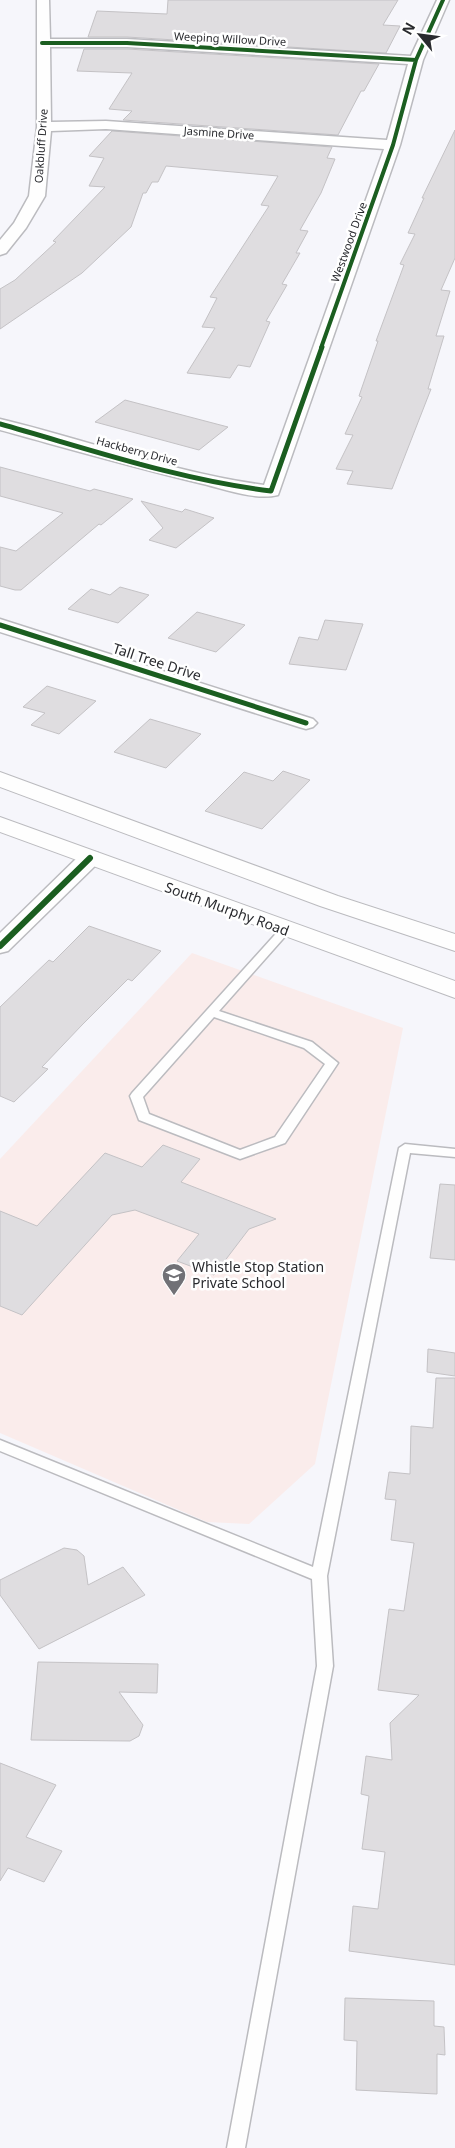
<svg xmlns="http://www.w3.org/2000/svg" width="455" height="2148" font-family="'Noto Sans',sans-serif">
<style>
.education{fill:#faeceb}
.building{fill:#dfdde0;stroke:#c4c2c5}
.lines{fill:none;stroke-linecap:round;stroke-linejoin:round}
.service-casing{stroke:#bbbbbf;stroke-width:3}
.minor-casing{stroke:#bbbbbf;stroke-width:3}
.secondary-casing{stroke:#bbbbbf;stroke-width:2}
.service{fill:#fefefe;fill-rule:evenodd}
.minor{fill:#fefefe;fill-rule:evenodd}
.secondary{fill:#fefefe;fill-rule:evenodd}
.cycleway-far2-casing{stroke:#fff;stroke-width:5.5}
.cycleway-far1-casing{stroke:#fff;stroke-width:8}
.cycleway-casing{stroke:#fff;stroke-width:9}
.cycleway-far2{stroke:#1b5e20;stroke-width:4}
.cycleway-far1{stroke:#1b5e20;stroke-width:5}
.cycleway{stroke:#1b5e20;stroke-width:6}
.labels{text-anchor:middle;stroke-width:5;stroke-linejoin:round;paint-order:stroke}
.far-street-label{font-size:11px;fill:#292a2e;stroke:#fff}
.street-label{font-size:14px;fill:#292a2e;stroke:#fff}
.poi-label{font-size:14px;fill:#292a2e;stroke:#fff;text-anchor:start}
</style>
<rect width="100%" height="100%" fill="#f6f6fb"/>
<path class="education" d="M 192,953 L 403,1028 L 315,1464 L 249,1524 L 207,1522 L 0,1433 L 0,1159 Z"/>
<path class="building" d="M 168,0 L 398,0 L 383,25 L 400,26 L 386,53 L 127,37 L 88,37 L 97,11 L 167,14 Z
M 84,49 L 127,49 L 379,64 L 364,91 L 361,91 L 338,135 L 123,120 L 132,111 L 109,109 L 132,73 L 77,71 Z
M 455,130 L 455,258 L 441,290 L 450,291 L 436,336 L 444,336 L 428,389 L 431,389 L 392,489 L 347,484 L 353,471 L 336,469 L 353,435 L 345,434 L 362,397 L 359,396 L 378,341 L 376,341 L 404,265 L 400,264 L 415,234 L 408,233 L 424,198 L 422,198 Z
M 112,131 L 332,147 L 327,158 L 335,159 L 321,193 L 300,230 L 308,231 L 296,253 L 300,253 L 282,284 L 287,285 L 266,321 L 270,322 L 250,367 L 238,365 L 230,378 L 187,373 L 215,328 L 202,327 L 217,298 L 210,297 L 269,206 L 261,205 L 278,176 L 166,166 L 158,182 L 152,182 L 146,193 L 143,193 L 131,227 L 82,273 L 0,329 L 0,289 L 15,280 L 56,242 L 53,241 L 105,187 L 89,186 L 104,158 L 89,156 Z
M 125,400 L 228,427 L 199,450 L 95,422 Z
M 0,467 L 90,491 L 94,489 L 133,499 L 101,525 L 99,524 L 21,590 L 15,590 L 0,586 L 0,547 L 16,551 L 63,513 L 0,496 Z
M 141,501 L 182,512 L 185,509 L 214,518 L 176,548 L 149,540 L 163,528 Z
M 120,587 L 149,595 L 118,623 L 68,609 L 91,589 L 110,595 Z
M 197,612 L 245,625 L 216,652 L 168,638 Z
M 325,620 L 363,624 L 346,670 L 289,664 L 299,637 L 318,640 Z
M 47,686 L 96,701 L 59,734 L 31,725 L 45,713 L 23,707 Z
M 150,719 L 201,734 L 166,768 L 114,752 Z
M 283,771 L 310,780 L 262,829 L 205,811 L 244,772 L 273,781 Z
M 89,926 L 161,951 L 132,981 L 128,979 L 82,1025 L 42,1067 L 48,1069 L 14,1102 L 0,1096 L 0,1007 L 49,960 L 53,962 Z
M 163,1145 L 200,1159 L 181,1182 L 276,1219 L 249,1229 L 214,1275 L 177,1261 L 199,1234 L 135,1210 L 112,1215 L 22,1315 L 0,1306 L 0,1211 L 37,1226 L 105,1153 L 142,1167 Z
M 440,1184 L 455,1185 L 455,1260 L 430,1258 Z
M 428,1349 L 455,1353 L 455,1376 L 427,1372 Z
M 436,1378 L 455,1378 L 455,1965 L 349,1951 L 353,1906 L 378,1909 L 385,1852 L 362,1849 L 369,1796 L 361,1794 L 366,1756 L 392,1760 L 390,1723 L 419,1695 L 378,1690 L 389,1609 L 404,1611 L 414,1543 L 391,1540 L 396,1500 L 385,1499 L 389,1472 L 410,1474 L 411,1426 L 433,1428 Z
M 64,1548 L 77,1550 L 84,1556 L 88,1585 L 123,1567 L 145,1595 L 39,1649 L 0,1595 L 0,1580 Z
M 38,1662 L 158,1664 L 157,1693 L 119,1692 L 143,1725 L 139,1736 L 130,1741 L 31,1740 Z
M 0,1763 L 56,1785 L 26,1837 L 62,1851 L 44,1882 L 8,1868 L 0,1881 Z
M 345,1998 L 434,2001 L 434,2026 L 444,2027 L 445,2055 L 437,2054 L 437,2094 L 356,2090 L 357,2041 L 344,2040 Z"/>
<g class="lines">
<g class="service-casing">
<path id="service" d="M 285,926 L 289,928 L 291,930 L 289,932 L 219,1011 L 312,1042 L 338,1063 L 285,1143 L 240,1159 L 139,1120 L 130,1096 L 132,1093 L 281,928 ZM 214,1017 L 304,1048 L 325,1064 L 275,1137 L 240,1150 L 149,1114 L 143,1097 Z
M 405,1144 L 455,1149 L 455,1157 L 410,1153 L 327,1576 L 333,1666 L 245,2148 L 227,2148 L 317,1666 L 312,1579 L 0,1451 L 0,1440 L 313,1567 L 399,1148 Z"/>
</g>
<g class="minor-casing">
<path id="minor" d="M 37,0 L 49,0 L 50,39 L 127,39 L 411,56 L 437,0 L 449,0 L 423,60 L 400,145 L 278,495 C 254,501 222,488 199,483 C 132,467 66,448 0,430 L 0,419 C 88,440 174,473 264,485 L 384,149 L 106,129 L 51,131 L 45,196 L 26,228 L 6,253 L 0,255 L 0,240 L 14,223 L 29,196 L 37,127 ZM 50,47 L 127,47 L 408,64 L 387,140 L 106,121 L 51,122 Z
M 0,619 L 313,719 L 317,723 L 313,727 L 306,729 L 299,727 L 0,632 Z
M 90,851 L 98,853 L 101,858 L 98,863 L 8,951 L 0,953 L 0,933 L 82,853 Z"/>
</g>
<g class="secondary-casing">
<path id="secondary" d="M 0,772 L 338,896 L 455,934 L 455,951 L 320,906 L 0,787 Z
M 0,817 L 455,981 L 455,998 L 0,832 Z"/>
</g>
<use href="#service" class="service"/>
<use href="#minor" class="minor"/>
<use href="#secondary" class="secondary"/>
<g class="cycleway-far2-casing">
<path id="cycleway-far2" d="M 42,43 L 127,43 L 416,60
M 321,348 L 393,145 L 416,60 L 443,0"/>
</g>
<g class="cycleway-far1-casing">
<path id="cycleway-far1" d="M 0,424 C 89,449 179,480 271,491 L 322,347
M 0,625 L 306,723"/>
</g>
<g class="cycleway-casing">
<path id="cycleway" d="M 0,946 L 90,858"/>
</g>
<use href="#cycleway-far2" class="cycleway-far2"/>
<use href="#cycleway-far1" class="cycleway-far1"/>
<use href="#cycleway" class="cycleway"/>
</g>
<defs>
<g id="school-pin" transform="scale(1.25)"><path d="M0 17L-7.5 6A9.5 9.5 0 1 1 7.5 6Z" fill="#717176" stroke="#fff"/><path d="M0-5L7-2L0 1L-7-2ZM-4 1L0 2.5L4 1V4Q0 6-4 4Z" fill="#fff"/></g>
</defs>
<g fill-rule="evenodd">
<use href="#school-pin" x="174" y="1275"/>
</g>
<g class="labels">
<g class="far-street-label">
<text transform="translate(230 39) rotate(3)" y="4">Weeping Willow Drive</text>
<text transform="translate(219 133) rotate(4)" y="4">Jasmine Drive</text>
<text transform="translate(41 146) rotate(-86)" y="4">Oakbluff Drive</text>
<text transform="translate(349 242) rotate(-70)" y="4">Westwood Drive</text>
<text transform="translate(137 451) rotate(15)" y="4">Hackberry Drive</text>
</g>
<g class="street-label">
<text transform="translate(157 662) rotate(18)" y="5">Tall Tree Drive</text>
<text transform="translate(227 909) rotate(20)" y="5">South Murphy Road</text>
</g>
<g class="poi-label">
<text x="192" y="1272">Whistle Stop Station<tspan x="192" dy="16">Private School</tspan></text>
</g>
</g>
<g transform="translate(420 35) rotate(299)" stroke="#ffffff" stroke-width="4" paint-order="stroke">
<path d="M0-4L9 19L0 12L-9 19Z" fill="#292a2e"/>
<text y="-8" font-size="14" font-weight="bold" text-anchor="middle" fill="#292a2e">N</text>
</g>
</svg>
